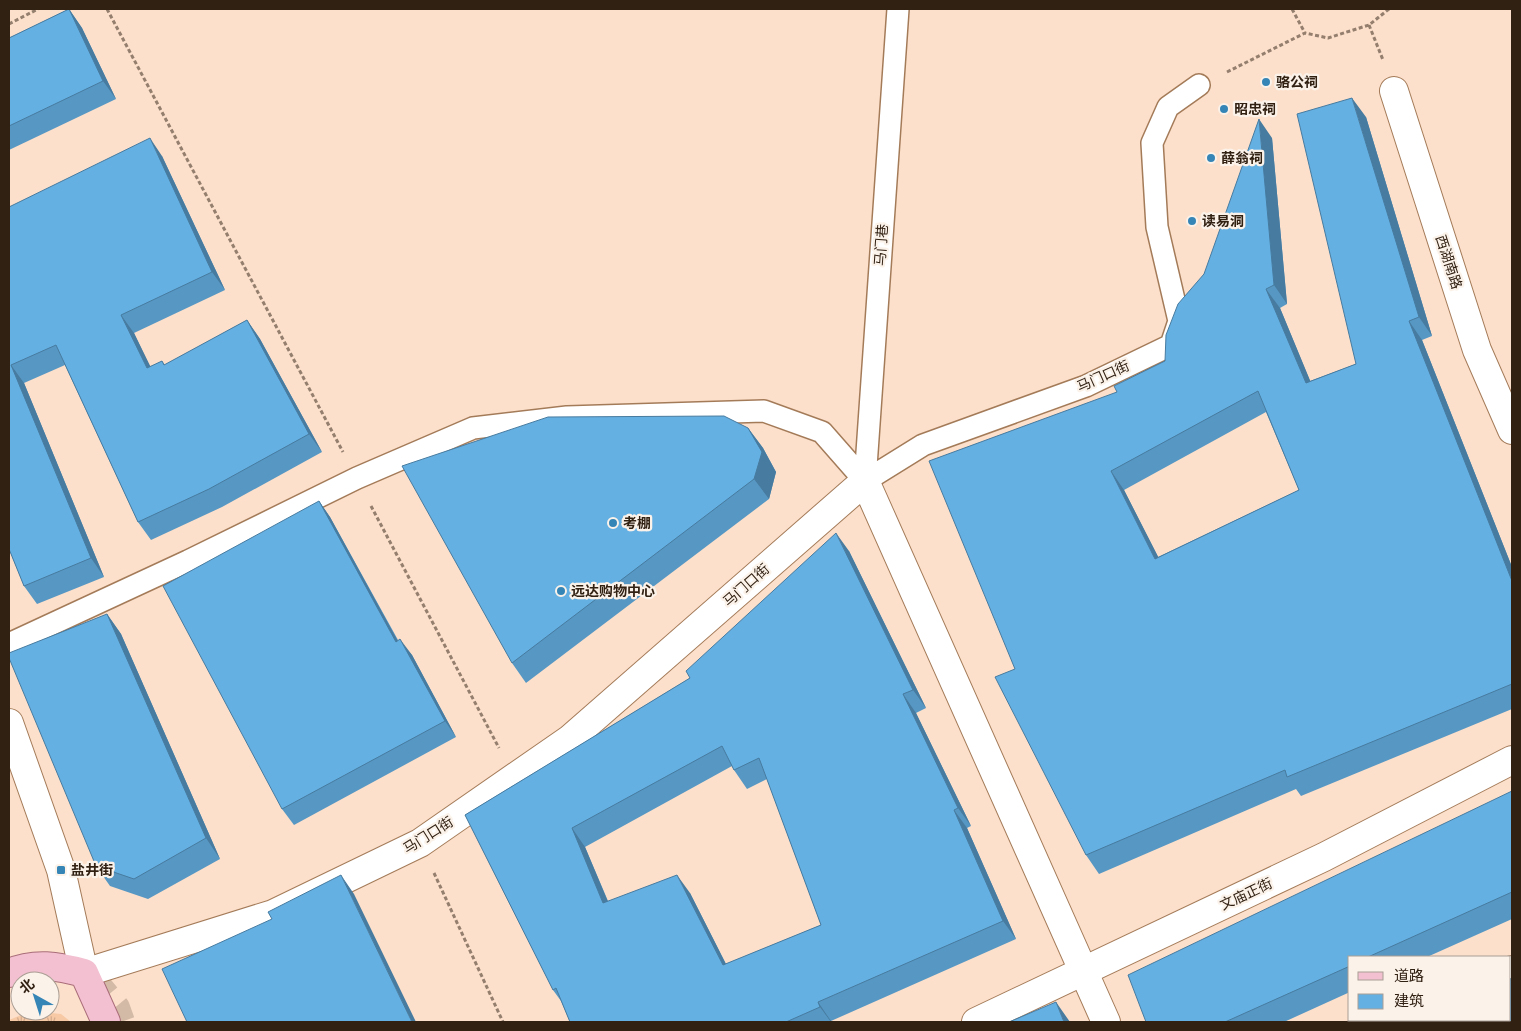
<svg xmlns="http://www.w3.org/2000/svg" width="1521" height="1031" font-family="'Nunito Sans','Noto Sans SC',sans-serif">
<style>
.grass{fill:url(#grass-tufts)}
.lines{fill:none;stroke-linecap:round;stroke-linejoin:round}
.pedestrian-tunnel{stroke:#d3baa6;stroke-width:28;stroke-dasharray:28 14;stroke-linecap:butt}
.service-casing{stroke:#a47b59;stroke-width:24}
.pedestrian-casing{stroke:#a47b59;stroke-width:30}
.minor-casing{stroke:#a47b59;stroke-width:30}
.tertiary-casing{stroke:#a47b59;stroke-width:30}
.primary-casing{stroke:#a96d79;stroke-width:30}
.path{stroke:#947e6d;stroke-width:3;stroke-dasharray:4 2.5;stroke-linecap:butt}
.service{stroke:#fff;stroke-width:21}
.pedestrian{stroke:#fff;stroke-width:28}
.minor{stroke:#fff;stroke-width:28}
.tertiary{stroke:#fff;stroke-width:28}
.primary{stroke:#f2c0d0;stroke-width:28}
.wall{fill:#5797c3;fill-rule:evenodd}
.shaded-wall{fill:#477b9f}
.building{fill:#65b0e3;stroke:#477b9f;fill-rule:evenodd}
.poi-dot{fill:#3585b6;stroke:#fbf2ea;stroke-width:2}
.labels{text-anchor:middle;stroke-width:4.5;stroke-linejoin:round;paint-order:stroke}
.poi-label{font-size:14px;font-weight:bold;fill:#312113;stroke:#fbf2ea;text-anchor:start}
.street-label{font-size:14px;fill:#312113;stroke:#fbf2ea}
</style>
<defs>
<pattern id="grass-tufts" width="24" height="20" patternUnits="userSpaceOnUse" patternTransform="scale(1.25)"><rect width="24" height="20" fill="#f7c9a5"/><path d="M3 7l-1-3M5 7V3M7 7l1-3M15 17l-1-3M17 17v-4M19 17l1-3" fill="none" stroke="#d4ac8d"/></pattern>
</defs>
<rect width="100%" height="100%" fill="#fce0cb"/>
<path class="grass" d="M 31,1011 L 61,1014 L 71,1022 L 9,1022 L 9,1020 Z"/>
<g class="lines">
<path class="pedestrian-tunnel" d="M 84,983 L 97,985 L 116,1008 L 121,1022"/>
<g class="service-casing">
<path id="service" d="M 865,481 L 923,445 L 1086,386 L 1171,345 L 1179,321 L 1157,227 L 1152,143 L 1168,107 L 1199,85
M 865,481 L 898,9
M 9,644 L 188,561 L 357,478 L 473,428 L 567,417 L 764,411 L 822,432 L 865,481"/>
</g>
<g class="pedestrian-casing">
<path id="pedestrian" d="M 976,1022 L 1324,857 L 1512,760"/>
</g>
<g class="minor-casing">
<path id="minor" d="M 1394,91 L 1477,350 L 1512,430
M 84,973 L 273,914 L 420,843 L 570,739 L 865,481 L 1106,1022"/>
</g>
<g class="tertiary-casing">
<path id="tertiary" d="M 9,723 L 61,870 L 84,973
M 1510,971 L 1512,970
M 1393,1022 L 1399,1020"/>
</g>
<g class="primary-casing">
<path id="primary" d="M 9,973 C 35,962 58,966 84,973 L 106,1022"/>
</g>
<path class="path" d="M 107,9 L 343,452
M 1292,9 L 1305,33
M 9,24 L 38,9
M 1369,25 L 1383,60
M 1227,72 L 1305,33 L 1328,38 L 1369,25 L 1389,9
M 371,506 L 499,748
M 434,873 L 503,1022"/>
<use href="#service" class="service"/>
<use href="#pedestrian" class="pedestrian"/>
<use href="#minor" class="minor"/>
<use href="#tertiary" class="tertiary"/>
<use href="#primary" class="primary"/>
</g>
<path class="wall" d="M 69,9 L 82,28 L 116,99 L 9,150 L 9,38 Z
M 1366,117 L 1432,336 L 1422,340 L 1512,567 L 1512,709 L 1301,796 L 1296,789 L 1099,874 L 1086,855 L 1015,669 L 1117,392 L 1165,361 L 1204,274 L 1272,138 L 1287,304 L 1280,308 L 1310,381 L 1356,364 ZM 1266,412 L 1299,490 L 1158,557 L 1124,490 Z
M 162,156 L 225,290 L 134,333 L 150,367 L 162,361 L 165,365 L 247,320 L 260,339 L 322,452 L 222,507 L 151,540 L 138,522 L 65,365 L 24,383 L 104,577 L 37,604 L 24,586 L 9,549 L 9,207 Z
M 748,428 L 763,448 L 776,472 L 769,499 L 526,683 L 512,663 Z
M 319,501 L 330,517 L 398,640 L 412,655 L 456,737 L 294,825 L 282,809 Z
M 849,551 L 926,708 L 916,713 L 971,826 L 967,828 L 1016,939 L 831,1021 L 832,1022 L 570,1022 L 561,1001 L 553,990 L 465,815 L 690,678 ZM 732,766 L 734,770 L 747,789 L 767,779 L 821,925 L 726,964 L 690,893 L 608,901 L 585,847 Z
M 107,614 L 121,634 L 220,859 L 148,899 L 110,886 L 96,866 Z
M 1512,791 L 1512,919 L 1427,957 L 1350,957 L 1350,992 L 1284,1022 L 1146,1022 Z"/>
<path class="shaded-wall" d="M 69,9 L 82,28 L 116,99 L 103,81 Z
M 1352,98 L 1366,117 L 1432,336 L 1419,317 Z
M 1259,119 L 1272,138 L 1287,304 L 1274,285 Z
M 150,138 L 162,156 L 225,290 L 212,272 Z
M 1266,289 L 1280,308 L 1319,402 L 1306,383 Z
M 121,315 L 134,333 L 160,386 L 147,368 Z
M 247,320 L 260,339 L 322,452 L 309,434 Z
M 1409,321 L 1422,340 L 1512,567 L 1512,581 Z
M 11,365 L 24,383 L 104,577 L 91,558 Z
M 748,428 L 763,448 L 776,472 L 769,499 L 754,479 Z
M 1111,471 L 1124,490 L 1169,578 L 1155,559 Z
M 319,501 L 330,517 L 407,658 L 396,642 Z
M 836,533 L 849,551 L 926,708 L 913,690 Z
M 107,614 L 121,634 L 220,859 L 206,838 Z
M 400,639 L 412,655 L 456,737 L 445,721 Z
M 903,694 L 916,713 L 971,826 L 958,808 Z
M 954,810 L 967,828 L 1016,939 L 1003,921 Z
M 572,828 L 585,847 L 616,921 L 603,903 Z
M 341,875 L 354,894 L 416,1022 L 412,1022 Z
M 677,875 L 690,893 L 736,984 L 723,965 Z
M 818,1002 L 831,1021 L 832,1022 L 831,1022 L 820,1007 Z
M 1056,1002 L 1070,1022 L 1064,1022 Z"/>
<path class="building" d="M 69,9 L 103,81 L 9,126 L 9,38 Z
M 1352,98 L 1419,317 L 1409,321 L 1512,581 L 1512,684 L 1287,777 L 1285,770 L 1086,855 L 995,677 L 1015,669 L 929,461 L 1117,392 L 1114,386 L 1165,361 L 1166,335 L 1178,304 L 1204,274 L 1259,119 L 1274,285 L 1266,289 L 1306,383 L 1356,364 L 1297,114 ZM 1258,391 L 1299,490 L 1155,559 L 1111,471 Z
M 150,138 L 212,272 L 121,315 L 147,368 L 162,361 L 164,365 L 247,320 L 309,434 L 209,489 L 138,522 L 56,345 L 11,365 L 91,558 L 24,586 L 9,549 L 9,207 Z
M 724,416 L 748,428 L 762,452 L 754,479 L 512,663 L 402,466 L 548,417 Z
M 319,501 L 396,642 L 400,639 L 445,721 L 282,809 L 163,586 Z
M 836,533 L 913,690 L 903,694 L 958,808 L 954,810 L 1003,921 L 818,1002 L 820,1007 L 786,1022 L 570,1022 L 556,988 L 553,990 L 465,815 L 690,678 L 686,671 ZM 722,746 L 734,770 L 759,758 L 821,925 L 723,965 L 677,875 L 603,903 L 572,828 Z
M 107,614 L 206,838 L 134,879 L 96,866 L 9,658 L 9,653 Z
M 1512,791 L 1512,892 L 1368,957 L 1350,957 L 1350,966 L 1225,1022 L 1146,1022 L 1128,975 Z
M 341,875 L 412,1022 L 187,1022 L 162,969 L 272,919 L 268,912 Z
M 1512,978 L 1512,1022 L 1411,1022 L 1417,1020 L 1510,1020 L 1510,979 Z
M 1056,1002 L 1064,1022 L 1009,1022 Z"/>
<g class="poi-dot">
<circle cx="1266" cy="82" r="5"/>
<circle cx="1224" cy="109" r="5"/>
<circle cx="1211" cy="158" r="5"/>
<circle cx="1192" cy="221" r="5"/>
<circle cx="613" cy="523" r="5"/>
<circle cx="561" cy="591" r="5"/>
<rect x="56" y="865" width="10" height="10" rx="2.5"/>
</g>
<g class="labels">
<g class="poi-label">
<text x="1276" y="87">骆公祠</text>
<text x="1234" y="114">昭忠祠</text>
<text x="1221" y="163">薛翁祠</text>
<text x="1202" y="226">读易洞</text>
<text x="623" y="528">考棚</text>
<text x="571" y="596">远达购物中心</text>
<text x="71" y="875">盐井街</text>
</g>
<g class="street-label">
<text transform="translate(881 245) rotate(-86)" y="5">马门巷</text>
<text transform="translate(1449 262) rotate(72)" y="5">西湖南路</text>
<text transform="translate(1103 376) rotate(-24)" y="5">马门口街</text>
<text transform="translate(746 585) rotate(-41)" y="5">马门口街</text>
<text transform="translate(428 835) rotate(-32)" y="5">马门口街</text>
<text transform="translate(1246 894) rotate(-25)" y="5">文庙正街</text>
</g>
</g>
<rect width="1521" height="1031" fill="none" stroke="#312113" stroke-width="20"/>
<rect x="1348" y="956" width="162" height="65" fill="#fbf2ea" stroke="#aa9e94"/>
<rect x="1358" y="972" width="25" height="8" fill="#f2c0d0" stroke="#aa9e94"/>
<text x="1394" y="981" font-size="15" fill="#312113">道路</text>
<rect x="1358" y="994" width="25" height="15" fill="#65b0e3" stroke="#aa9e94"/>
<text x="1394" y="1006" font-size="15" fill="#312113">建筑</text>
<g transform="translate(35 996) rotate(321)"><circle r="24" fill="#fbf2ea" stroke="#aa9e94"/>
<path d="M0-4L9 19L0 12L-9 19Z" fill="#3585b6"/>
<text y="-8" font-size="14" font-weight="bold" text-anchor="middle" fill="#312113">北</text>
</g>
</svg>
